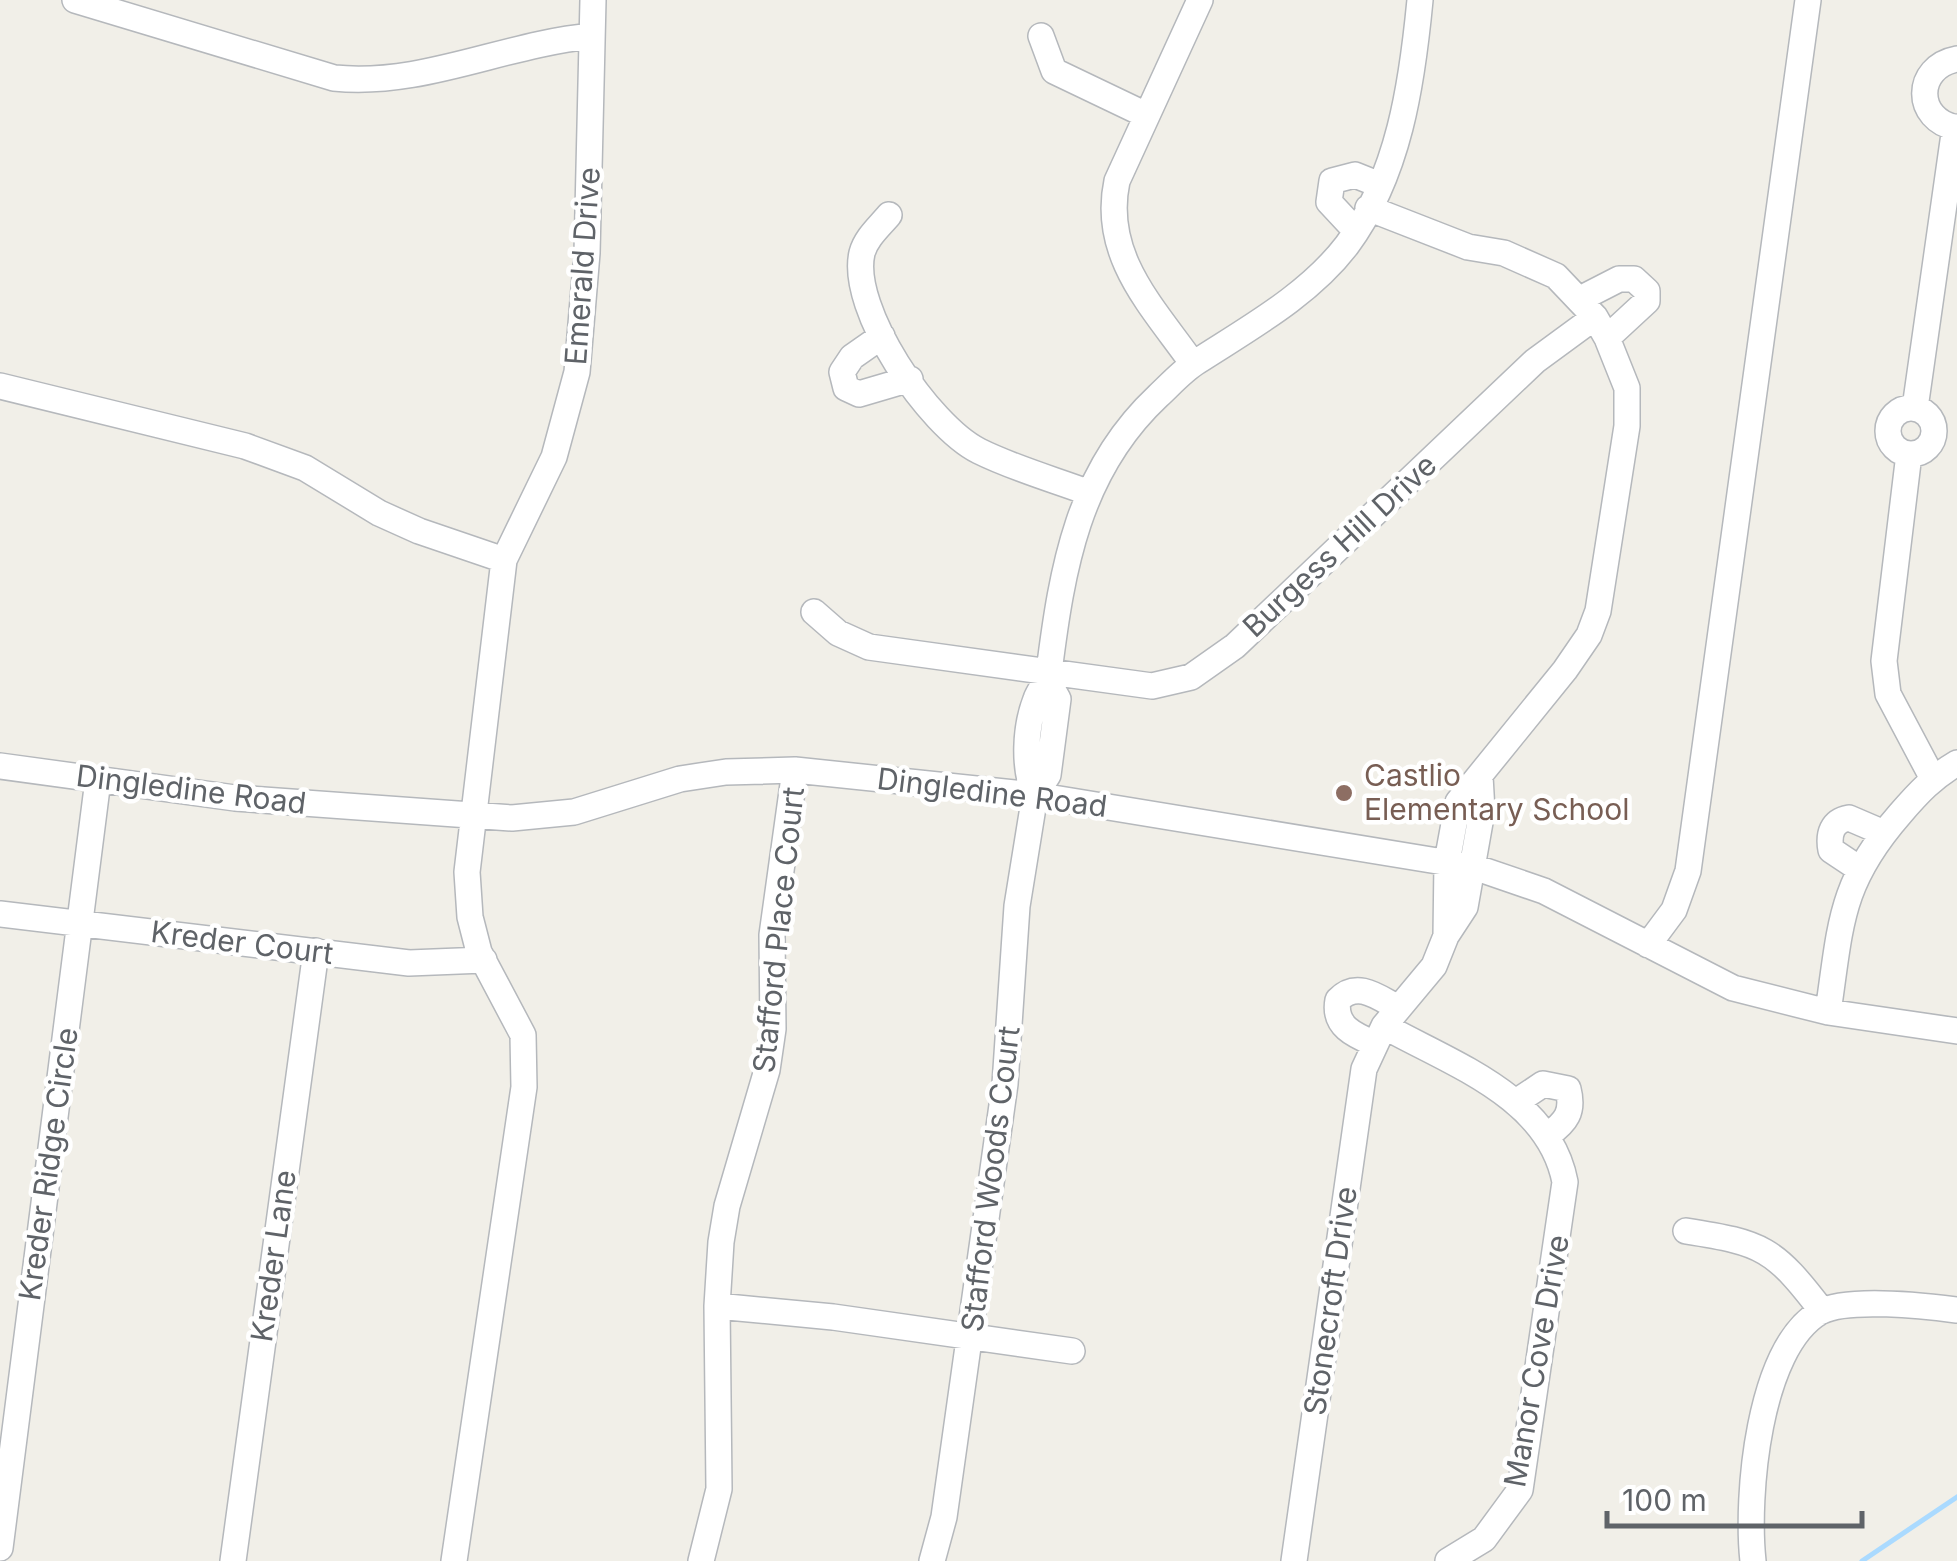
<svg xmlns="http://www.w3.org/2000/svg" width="1957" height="1561" font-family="Inter,sans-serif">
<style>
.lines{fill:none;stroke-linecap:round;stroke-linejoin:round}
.stream{stroke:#aadaff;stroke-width:5}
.minor-casing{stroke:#b5b8bc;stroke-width:28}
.minor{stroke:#fff;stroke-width:25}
.education-dot{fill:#8d6e63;stroke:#fff;stroke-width:4}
.labels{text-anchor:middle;stroke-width:9;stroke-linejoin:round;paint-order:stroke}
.street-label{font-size:30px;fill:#5f6368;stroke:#fff}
.education-label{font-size:30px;fill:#785e54;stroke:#fff;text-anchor:start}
</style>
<rect width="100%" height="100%" fill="#f1efe8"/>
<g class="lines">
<path class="stream" d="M 1862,1561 L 1957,1497"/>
<g class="minor-casing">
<path id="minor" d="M 75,0 L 334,78 C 423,87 504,44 592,36
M 1041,36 L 1054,71 L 1146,115
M 1957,59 C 1914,67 1914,120 1957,128
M 1368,208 L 1468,247 L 1504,253 L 1556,276 L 1595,317 L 1607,338 L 1627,388 L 1627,426 L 1598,611 L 1589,635 L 1565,670 L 1458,802 L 1447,862 L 1446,936
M 889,215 C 879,227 866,238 862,253 C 849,309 929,426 979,451 C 1013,468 1052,479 1087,492
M 1356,231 L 1329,202 L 1332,181 L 1355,175 L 1380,185
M 1580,299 L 1619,279 L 1634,279 L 1647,291 L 1647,301 L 1607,338
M 882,336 L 852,357 L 842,372 L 846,388 L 859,394 L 910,379
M 1193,364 C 1153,307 1101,256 1117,181 L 1200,0
M 0,386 L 245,446 L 305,468 L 379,513 L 419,531 L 504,560
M 1915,408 L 1955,127
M1888 431a23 23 0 1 1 46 0a23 23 0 1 1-46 0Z
M 1909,454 L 1884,661 L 1888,694 L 1932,777
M 814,612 L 838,633 L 869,647 L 1152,686 L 1191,677 L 1235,646 L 1535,361 L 1595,317
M 0,766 L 235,798 L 512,818 L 574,812 L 680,779 L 726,772 L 795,770 L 1035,795 L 1474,867 L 1544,891 L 1733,988 L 1828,1012 L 1957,1031
M 1035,795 C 1023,768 1025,727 1036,699 C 1040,688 1047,684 1049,672 C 1062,568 1078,471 1158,396 C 1170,385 1183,370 1198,361 C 1249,328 1309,295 1347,245 C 1399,175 1412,84 1420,0
M 1858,868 L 1831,850 C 1828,834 1832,821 1849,818 L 1884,833
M 0,914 L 409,963 L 484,960
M 1648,945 L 1674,910 L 1688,871 L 1808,0
M 1828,1012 C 1841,924 1839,884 1900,814 C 1918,793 1933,777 1957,763
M 1384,1026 C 1452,1064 1549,1097 1565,1182 L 1520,1490 L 1484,1539 L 1448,1561
M 1375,1044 C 1354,1035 1333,1026 1338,1000 C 1357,980 1378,997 1398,1008
M 1516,1102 L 1543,1084 L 1568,1089 C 1574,1112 1566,1122 1548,1135
M 1686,1231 C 1763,1243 1774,1248 1822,1311
M 717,1306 L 833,1317 L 1072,1351
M 0,1548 L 98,780
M 233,1561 L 316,951
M 454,1561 L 524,1087 L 523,1035 L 479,952 L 470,917 L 467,872 L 504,560 L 554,457 L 577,372 L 587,253 L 593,0
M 701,1561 L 719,1489 L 717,1306 L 721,1242 L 727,1206 L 767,1070 L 773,1029 L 772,935 L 795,770
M 932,1561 L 944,1517 L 1005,1084 L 1017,906 L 1035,795 L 1048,775 L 1058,699 L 1048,681
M 1294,1561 L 1364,1069 L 1384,1026 L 1434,966 L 1446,936 L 1465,907 L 1482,811 L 1480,776
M 1753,1561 C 1746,1497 1758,1348 1820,1312 C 1847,1297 1926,1306 1957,1310"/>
</g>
<use href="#minor" class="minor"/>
</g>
<circle class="education-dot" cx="1344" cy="793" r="10"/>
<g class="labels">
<g class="street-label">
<text transform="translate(583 266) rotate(-86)" y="10">Emerald Drive</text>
<text transform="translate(1340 546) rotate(-43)" y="10">Burgess Hill Drive</text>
<text transform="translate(191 790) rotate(7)" y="10">Dingledine Road</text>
<text transform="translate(992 793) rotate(7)" y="10">Dingledine Road</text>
<text transform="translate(779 930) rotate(-84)" y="10">Stafford Place Court</text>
<text transform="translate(242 943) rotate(7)" y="10">Kreder Court</text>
<text transform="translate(49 1164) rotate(-82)" y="10">Kreder Ridge Circle</text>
<text transform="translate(991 1179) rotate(-83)" y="10">Stafford Woods Court</text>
<text transform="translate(274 1256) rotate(-82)" y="10">Kreder Lane</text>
<text transform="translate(1331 1301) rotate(-82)" y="10">Stonecroft Drive</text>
<text transform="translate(1537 1361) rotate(-80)" y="10">Manor Cove Drive</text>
</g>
<g class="education-label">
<text x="1364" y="786">Castlio<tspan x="1364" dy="34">Elementary School</tspan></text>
</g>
</g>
<path d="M1607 1511v15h255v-15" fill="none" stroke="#5f6368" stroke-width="5"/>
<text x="1622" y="1511" font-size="30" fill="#5f6368" stroke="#ffffff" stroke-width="8" paint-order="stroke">100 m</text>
</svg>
